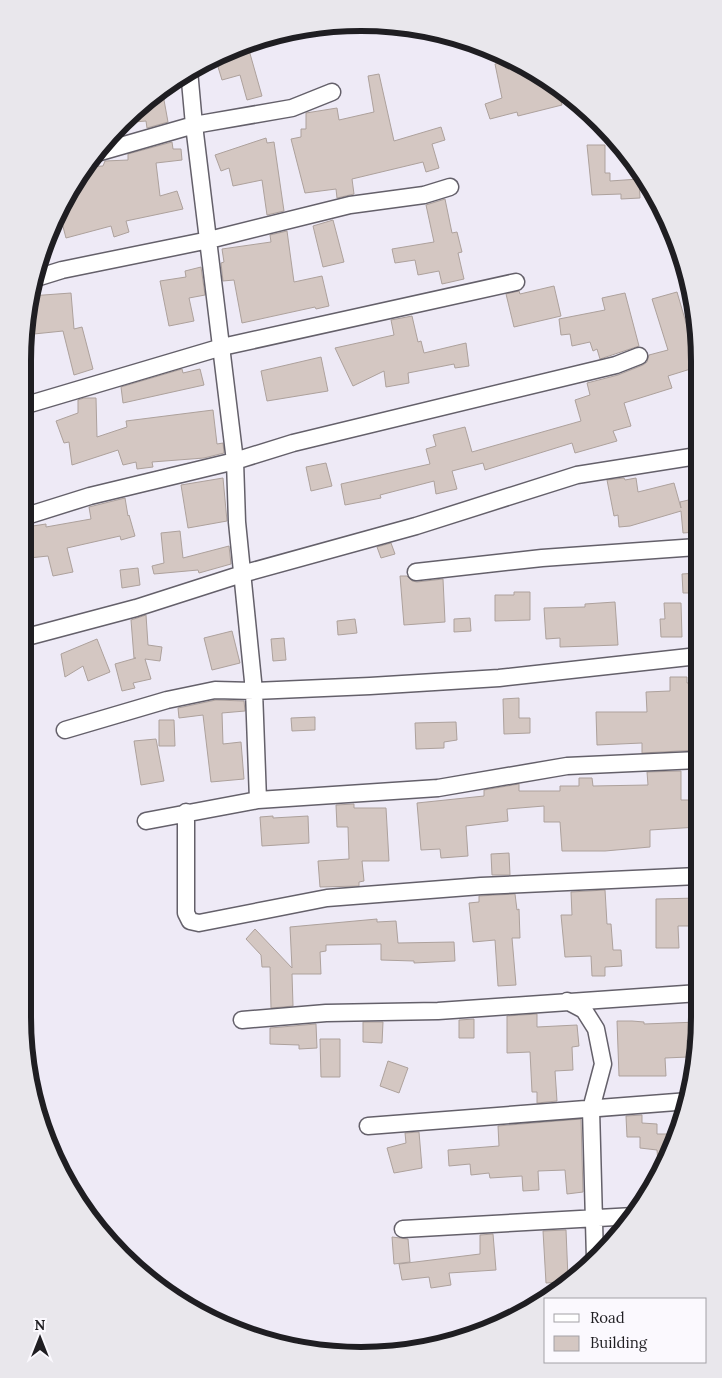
<svg xmlns="http://www.w3.org/2000/svg" width="722" height="1378" font-family="Lora,serif">
<style>
.building{fill:#d4c7c2;stroke:#ada19c}
.lines{fill:none;stroke-linecap:round;stroke-linejoin:round}
.street-casing{stroke:#64606a;stroke-width:19}
.street{stroke:#fff;stroke-width:16}
.rim{fill:none;stroke:#1f1e22;stroke-width:6}
</style>
<rect width="100%" height="100%" fill="#eeeaf6"/>
<path class="building" d="M 247,43 L 262,96 L 247,100 L 240,75 L 222,80 L 215,57 Z
M 514,60 L 543,79 L 546,90 L 556,87 L 558,89 L 562,105 L 518,116 L 517,112 L 490,119 L 485,104 L 502,98 L 495,64 Z
M 379,74 L 394,141 L 441,127 L 445,140 L 432,144 L 439,168 L 426,172 L 423,162 L 352,179 L 354,194 L 337,198 L 336,189 L 305,193 L 291,139 L 301,137 L 301,129 L 306,129 L 306,113 L 337,108 L 339,120 L 374,112 L 368,76 Z
M 162,89 L 168,122 L 147,128 L 146,121 L 122,123 L 138,106 Z
M 266,138 L 267,143 L 274,142 L 284,211 L 267,215 L 262,180 L 233,186 L 229,168 L 221,171 L 215,155 Z
M 172,142 L 173,149 L 181,149 L 182,160 L 156,163 L 160,196 L 177,191 L 183,209 L 126,221 L 129,232 L 114,237 L 111,226 L 66,238 L 61,219 L 54,220 L 85,167 L 103,166 L 105,161 L 128,160 L 128,154 Z
M 587,145 L 605,145 L 605,173 L 610,173 L 610,181 L 639,179 L 640,198 L 621,199 L 621,194 L 592,195 Z
M 445,199 L 452,233 L 457,232 L 462,252 L 458,253 L 464,279 L 442,284 L 439,271 L 418,275 L 415,260 L 395,263 L 392,249 L 434,242 L 426,205 Z
M 333,220 L 344,262 L 323,267 L 313,226 Z
M 287,231 L 294,282 L 322,276 L 329,306 L 316,309 L 315,307 L 242,323 L 234,280 L 223,281 L 221,263 L 224,262 L 222,249 L 271,242 L 270,235 Z
M 201,267 L 205,295 L 189,298 L 194,321 L 169,326 L 160,281 L 186,277 L 185,271 Z
M 554,286 L 561,316 L 514,327 L 506,294 L 519,291 L 520,294 Z
M 677,292 L 691,340 L 697,338 L 697,367 L 668,376 L 672,388 L 624,403 L 631,426 L 613,431 L 617,441 L 575,453 L 572,443 L 485,470 L 483,463 L 452,471 L 457,489 L 436,494 L 434,481 L 380,495 L 381,498 L 345,505 L 341,484 L 430,464 L 426,449 L 436,446 L 433,435 L 465,427 L 472,452 L 581,421 L 575,400 L 590,395 L 587,383 L 618,375 L 643,365 L 647,362 L 649,355 L 668,350 L 652,299 Z
M 71,293 L 74,329 L 82,327 L 93,369 L 74,375 L 63,331 L 24,335 L 30,296 Z
M 625,293 L 639,346 L 600,359 L 597,349 L 593,351 L 590,342 L 572,346 L 570,334 L 561,335 L 559,319 L 605,310 L 602,298 Z
M 412,316 L 418,342 L 421,341 L 424,353 L 466,343 L 469,366 L 455,368 L 454,364 L 408,373 L 409,383 L 386,387 L 384,371 L 353,386 L 335,348 L 394,335 L 391,320 Z
M 321,357 L 328,391 L 267,401 L 261,371 Z
M 182,369 L 183,373 L 200,369 L 204,385 L 123,403 L 121,387 Z
M 84,398 L 96,398 L 97,437 L 127,427 L 126,421 L 213,410 L 217,444 L 223,443 L 224,453 L 204,458 L 152,462 L 153,467 L 137,469 L 136,462 L 123,465 L 118,450 L 72,465 L 69,442 L 64,443 L 56,421 L 78,413 L 78,400 Z
M 326,463 L 332,486 L 311,491 L 306,467 Z
M 223,478 L 227,521 L 188,528 L 181,485 Z
M 624,478 L 625,480 L 636,478 L 638,492 L 674,483 L 681,508 L 680,502 L 697,498 L 697,532 L 683,533 L 681,511 L 630,526 L 619,527 L 618,515 L 614,516 L 607,480 Z
M 125,498 L 128,516 L 129,515 L 135,536 L 121,540 L 120,536 L 67,548 L 73,572 L 53,576 L 48,556 L 29,558 L 26,527 L 46,524 L 46,527 L 91,519 L 89,507 Z
M 180,531 L 183,558 L 229,546 L 231,564 L 199,573 L 198,570 L 154,574 L 152,566 L 164,563 L 161,533 Z
M 391,543 L 395,554 L 381,558 L 377,547 Z
M 138,568 L 140,585 L 122,588 L 120,570 Z
M 697,573 L 697,593 L 683,593 L 682,574 Z
M 400,576 L 407,576 L 412,581 L 417,582 L 443,579 L 445,622 L 404,625 Z
M 514,592 L 530,592 L 530,620 L 495,621 L 495,595 L 514,595 Z
M 615,602 L 618,645 L 560,647 L 560,638 L 546,639 L 544,608 L 585,607 L 585,604 Z
M 664,603 L 681,603 L 682,637 L 661,637 L 660,619 L 665,619 Z
M 146,615 L 148,645 L 162,647 L 160,661 L 145,659 L 151,679 L 133,683 L 135,688 L 122,691 L 115,664 L 136,658 L 134,658 L 131,620 Z
M 470,618 L 471,631 L 454,632 L 454,619 Z
M 355,619 L 357,633 L 338,635 L 337,621 Z
M 232,631 L 240,663 L 212,670 L 204,638 Z
M 284,638 L 286,660 L 273,661 L 271,639 Z
M 97,639 L 110,672 L 88,681 L 83,666 L 65,677 L 61,654 Z
M 670,677 L 687,677 L 687,683 L 698,682 L 698,750 L 642,753 L 642,743 L 597,745 L 596,712 L 647,712 L 646,692 L 670,691 Z
M 519,698 L 519,718 L 530,718 L 530,733 L 504,734 L 503,699 Z
M 216,700 L 244,701 L 245,711 L 222,713 L 223,744 L 241,742 L 244,779 L 211,782 L 203,715 L 179,718 L 178,708 Z
M 315,717 L 315,730 L 292,731 L 291,718 Z
M 159,720 L 174,720 L 175,746 L 159,746 Z
M 456,722 L 457,740 L 444,742 L 444,748 L 416,749 L 415,723 Z
M 156,739 L 164,781 L 141,785 L 134,741 Z
M 681,771 L 681,800 L 698,800 L 698,827 L 650,830 L 650,847 L 605,851 L 562,851 L 560,822 L 544,822 L 544,806 L 507,809 L 508,821 L 466,826 L 468,856 L 441,858 L 440,849 L 421,850 L 417,803 L 484,796 L 484,790 L 519,784 L 519,791 L 560,791 L 560,786 L 579,786 L 579,778 L 592,778 L 593,786 L 648,785 L 647,772 Z
M 354,804 L 354,808 L 386,808 L 389,861 L 362,861 L 364,881 L 359,882 L 359,886 L 320,887 L 318,861 L 349,859 L 348,827 L 337,827 L 336,805 Z
M 273,816 L 273,818 L 308,816 L 309,843 L 262,846 L 260,817 Z
M 509,853 L 510,875 L 492,875 L 491,854 Z
M 605,890 L 607,924 L 611,924 L 613,950 L 621,950 L 622,966 L 605,967 L 605,976 L 592,976 L 591,956 L 565,957 L 561,915 L 572,915 L 571,892 Z
M 515,894 L 517,910 L 519,909 L 520,938 L 512,938 L 516,985 L 498,986 L 495,940 L 473,942 L 469,903 L 479,902 L 479,896 Z
M 698,898 L 698,926 L 678,926 L 679,948 L 656,948 L 656,899 Z
M 377,919 L 377,922 L 396,921 L 398,943 L 454,942 L 455,961 L 414,963 L 414,961 L 381,960 L 381,944 L 326,945 L 326,951 L 320,952 L 321,974 L 292,974 L 293,1006 L 271,1008 L 270,967 L 262,967 L 261,955 L 246,939 L 255,929 L 292,968 L 290,927 Z
M 537,1014 L 537,1027 L 577,1025 L 579,1046 L 572,1047 L 573,1070 L 555,1071 L 557,1101 L 537,1103 L 537,1092 L 532,1092 L 530,1052 L 507,1053 L 507,1016 Z
M 474,1019 L 474,1038 L 459,1038 L 459,1020 Z
M 617,1021 L 632,1021 L 644,1022 L 644,1024 L 699,1022 L 699,1038 L 687,1040 L 688,1057 L 665,1058 L 666,1076 L 619,1076 Z
M 363,1022 L 383,1022 L 382,1043 L 363,1042 Z
M 316,1024 L 317,1048 L 299,1049 L 299,1045 L 270,1044 L 270,1028 Z
M 320,1039 L 340,1039 L 340,1077 L 321,1077 Z
M 388,1061 L 408,1068 L 399,1093 L 380,1086 Z
M 642,1115 L 642,1123 L 657,1124 L 657,1134 L 673,1134 L 673,1143 L 659,1175 L 657,1150 L 640,1148 L 640,1137 L 627,1137 L 626,1116 Z
M 581,1119 L 583,1192 L 567,1194 L 565,1170 L 538,1171 L 539,1190 L 523,1191 L 522,1176 L 490,1178 L 489,1173 L 471,1175 L 470,1164 L 449,1166 L 448,1150 L 499,1146 L 498,1126 Z
M 419,1132 L 422,1168 L 394,1173 L 387,1148 L 406,1143 L 405,1133 Z
M 566,1230 L 568,1278 L 562,1278 L 563,1282 L 546,1283 L 543,1231 Z
M 493,1234 L 496,1270 L 449,1273 L 451,1285 L 431,1288 L 429,1277 L 402,1280 L 399,1264 L 480,1254 L 480,1235 Z
M 392,1237 L 408,1239 L 410,1262 L 394,1264 Z"/>
<g class="lines">
<g class="street-casing">
<path id="street" d="M 189,70 L 194,125 L 235,461 L 237,522 L 254,691 L 258,800
M 93,154 L 194,125 L 292,108 L 332,92
M 33,279 L 62,270 L 209,240 L 350,205 L 424,195 L 450,187
M 23,406 L 222,347 L 516,282
M 23,517 L 90,496 L 235,461 L 293,443 L 616,365 L 639,356
M 416,572 L 542,558 L 697,547
M 23,638 L 136,608 L 242,574 L 416,526 L 577,475 L 697,456
M 65,730 L 167,700 L 215,690 L 254,691 L 370,686 L 499,678 L 698,656
M 186,812 L 186,913 L 190,921 L 199,923 L 327,898 L 481,886 L 698,876
M 146,821 L 258,800 L 438,788 L 567,766 L 698,760
M 567,1001 L 584,1010 L 596,1029 L 603,1064 L 591,1109 L 595,1259
M 242,1020 L 326,1013 L 438,1011 L 699,993
M 368,1126 L 689,1101
M 403,1229 L 634,1216"/>
</g>
<use href="#street" class="street"/>
</g>
<path d="M0 0H722V1378H0ZM361 31H361A330 330 0 0 1 691 361V1017A330 330 0 0 1 361 1347H361A330 330 0 0 1 31 1017V361A330 330 0 0 1 361 31Z" fill="#e9e7ec" fill-rule="evenodd"/>
<path class="rim" d="M361 31H361A330 330 0 0 1 691 361V1017A330 330 0 0 1 361 1347H361A330 330 0 0 1 31 1017V361A330 330 0 0 1 361 31Z"/>
<rect x="544" y="1298" width="162" height="65" fill="#fbf9fe" stroke="#a3a1a6"/>
<rect x="554" y="1314" width="25" height="8" fill="#ffffff" stroke="#a3a1a6"/>
<text x="590" y="1323" font-size="15" fill="#1f1e22">Road</text>
<rect x="554" y="1336" width="25" height="15" fill="#d4c7c2" stroke="#a3a1a6"/>
<text x="590" y="1348" font-size="15" fill="#1f1e22">Building</text>
<g transform="translate(40 1338)" stroke="#fbf9fe" stroke-width="4" paint-order="stroke">
<path d="M0-4L9 19L0 12L-9 19Z" fill="#1f1e22"/>
<text y="-8" font-size="14" font-weight="bold" text-anchor="middle" fill="#1f1e22">N</text>
</g>
</svg>
